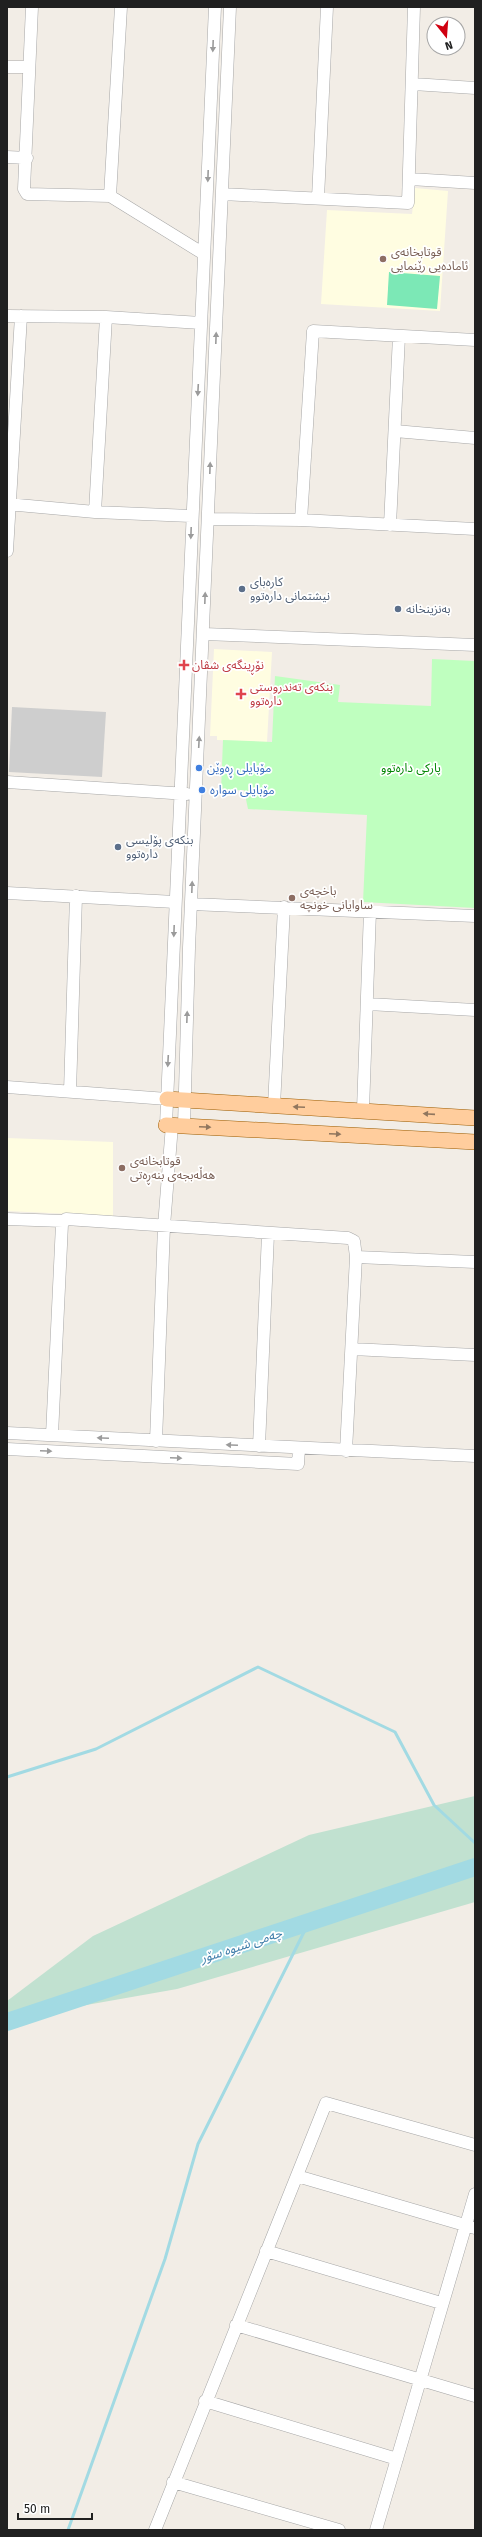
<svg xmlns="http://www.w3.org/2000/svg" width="482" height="2537" font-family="'Fira Sans','Noto Sans Arabic',sans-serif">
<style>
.education{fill:#fffde1}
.religious{fill:#cecece}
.wetland{fill:#c1e1d0}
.park{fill:#bfffbf}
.pitch{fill:#7ce8b6}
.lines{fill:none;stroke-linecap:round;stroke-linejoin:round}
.stream{stroke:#a2dae3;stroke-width:3}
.river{stroke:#a2dae3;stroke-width:18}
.minor-casing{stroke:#a7a7a7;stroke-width:13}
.major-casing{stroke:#9c5c00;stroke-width:16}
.minor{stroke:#fff;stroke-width:12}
.major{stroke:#ffcd9d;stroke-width:15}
.oneway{fill:#9b9b9b}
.oneway2{fill:#90765e}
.education-dot{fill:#8d6e63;stroke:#fff;stroke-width:1.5}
.service-dot{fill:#5c6f8a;stroke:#fff;stroke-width:1.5}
.health-dot{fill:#e0444e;stroke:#fff;stroke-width:1.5}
.shop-dot{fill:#3f7fe0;stroke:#fff;stroke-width:1.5}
.labels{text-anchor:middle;stroke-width:3.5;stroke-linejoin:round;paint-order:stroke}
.education-label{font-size:12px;fill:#785e54;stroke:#fff;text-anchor:start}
.service-label{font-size:12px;fill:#4e5e75;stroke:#fff;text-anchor:start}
.health-label{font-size:12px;fill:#be3a42;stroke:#fff;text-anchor:start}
.shop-label{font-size:12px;fill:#366cbe;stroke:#fff;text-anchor:start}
.park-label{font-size:12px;fill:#018602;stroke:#fff}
.water-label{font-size:13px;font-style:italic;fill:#3d7ca9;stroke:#fff}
</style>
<rect width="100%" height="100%" fill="#f2ede6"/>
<path class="education" d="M 415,188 L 448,191 L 440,311 L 321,304 L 327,210 L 412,214 Z
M 214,649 L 272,652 L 267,742 L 217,740 L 217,736 L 210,736 Z
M 7,1138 L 113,1142 L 113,1216 L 7,1211 Z"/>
<path class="religious" d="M 12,707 L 106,712 L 102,777 L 9,772 Z"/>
<path class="wetland" d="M 475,1796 L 475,1902 L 177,1989 L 7,2019 L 7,2001 L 93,1936 L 309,1835 Z"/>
<path class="park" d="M 432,659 L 475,661 L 475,908 L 363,902 L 367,815 L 248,809 L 244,790 L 221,791 L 223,740 L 272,742 L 275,676 L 340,685 L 338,702 L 431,706 Z"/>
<path class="pitch" d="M 389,272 L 440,276 L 437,309 L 387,305 Z"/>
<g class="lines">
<path class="stream" d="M 7,1777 L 96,1749 L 258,1667 L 395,1732 L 434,1805 L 475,1843
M 68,2530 L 165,2259 L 198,2144 L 309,1922"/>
<path class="river" d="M 7,2022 L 475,1867"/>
<g class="minor-casing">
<path id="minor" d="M 32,7 L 24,189 L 27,194 L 110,196 L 204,254
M 7,67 L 29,67
M 413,84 L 475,88
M 7,157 L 27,158
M 410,179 L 475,183
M 222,194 L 408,203 L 414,7
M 110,196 L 121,7
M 318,198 L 327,7
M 7,316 L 106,317 L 201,323
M 395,431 L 475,438
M 7,504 L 95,512 L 191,516
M 95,512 L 106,317
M 208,519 L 301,520 L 475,529
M 301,520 L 313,331 L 475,340
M 390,525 L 399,336
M 7,551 L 21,316
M 204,634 L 475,645
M 7,782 L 187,794
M 7,893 L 175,902
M 191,904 L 475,916
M 368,1004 L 475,1010
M 7,1087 L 167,1099
M 70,1092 L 76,896
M 274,1106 L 284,907
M 363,1110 L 370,911
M 166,1125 L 215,7
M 184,1126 L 189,948 L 230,7
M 7,1219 L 63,1221
M 356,1257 L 475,1262
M 352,1349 L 475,1355
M 7,1433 L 475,1456
M 52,1435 L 62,1224 L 66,1219 L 348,1238 L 354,1241 L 356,1257 L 346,1451
M 156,1441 L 164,1226 L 172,1125
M 259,1446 L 268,1234
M 7,1449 L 298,1464 L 299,1449
M 297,2176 L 475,2228
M 266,2251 L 441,2303
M 236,2325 L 475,2396
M 205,2401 L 397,2459
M 173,2482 L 339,2530
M 155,2530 L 326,2103 L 475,2145
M 376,2530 L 475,2194"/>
</g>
<g class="major-casing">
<path id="major" d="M 167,1099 L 475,1118
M 166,1125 L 475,1142"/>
</g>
<use href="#minor" class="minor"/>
<use href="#major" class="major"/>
</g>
<defs><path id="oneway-solid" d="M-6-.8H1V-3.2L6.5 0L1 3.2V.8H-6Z"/></defs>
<g class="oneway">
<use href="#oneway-solid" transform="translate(213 46) rotate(92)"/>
<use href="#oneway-solid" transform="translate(208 176) rotate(92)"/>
<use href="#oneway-solid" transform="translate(216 338) rotate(-88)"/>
<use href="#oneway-solid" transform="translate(198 390) rotate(93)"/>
<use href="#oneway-solid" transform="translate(210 468) rotate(-88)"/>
<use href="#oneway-solid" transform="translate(191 533) rotate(92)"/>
<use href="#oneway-solid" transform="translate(205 598) rotate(-88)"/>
<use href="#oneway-solid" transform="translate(199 742) rotate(-87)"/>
<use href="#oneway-solid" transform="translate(192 887) rotate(-88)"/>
<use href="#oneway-solid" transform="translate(174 931) rotate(92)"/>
<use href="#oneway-solid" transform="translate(187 1017) rotate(-88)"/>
<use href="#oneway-solid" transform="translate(168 1061) rotate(93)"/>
<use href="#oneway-solid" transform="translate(103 1438) rotate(-177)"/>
<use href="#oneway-solid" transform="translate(232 1445) rotate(-177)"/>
<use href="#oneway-solid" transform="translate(46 1451) rotate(3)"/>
<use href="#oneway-solid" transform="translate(176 1458) rotate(3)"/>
</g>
<g class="oneway2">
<use href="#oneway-solid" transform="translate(299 1107) rotate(-177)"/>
<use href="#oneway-solid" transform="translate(429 1114) rotate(-176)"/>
<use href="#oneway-solid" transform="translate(205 1127) rotate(3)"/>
<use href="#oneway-solid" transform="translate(335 1134) rotate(3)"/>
</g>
<g class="education-dot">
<circle cx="383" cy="259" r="4"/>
<circle cx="292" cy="898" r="4"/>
<circle cx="122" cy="1168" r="4"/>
</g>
<g class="service-dot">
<circle cx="242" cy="589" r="4"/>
<circle cx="398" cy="609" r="4"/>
<circle cx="118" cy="847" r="4"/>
</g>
<g class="health-dot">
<path d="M182 659h4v4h4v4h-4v4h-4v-4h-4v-4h4z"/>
<path d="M239 688h4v4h4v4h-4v4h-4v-4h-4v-4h4z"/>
</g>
<g class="shop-dot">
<circle cx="199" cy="768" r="4"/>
<circle cx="202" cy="790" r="4"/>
</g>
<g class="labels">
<g class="education-label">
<text x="391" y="256">قوتابخانەی<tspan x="391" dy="14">ئامادەیی رێنمایی</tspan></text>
<text x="300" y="895">باخچەی<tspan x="300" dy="14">ساوایانی خونچە</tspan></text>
<text x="130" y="1165">قوتابخانەی<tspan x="130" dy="14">هەڵەبجەی بنەڕەتی</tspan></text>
</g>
<g class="service-label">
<text x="250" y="586">کارەبای<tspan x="250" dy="14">نیشتمانی دارەتوو</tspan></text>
<text x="406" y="613">بەنزینخانە</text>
<text x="126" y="844">بنکەی پۆلیسی<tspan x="126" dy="14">دارەتوو</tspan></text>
</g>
<g class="health-label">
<text x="192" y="669">نۆڕینگەی شڤان</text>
<text x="250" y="691">بنکەی تەندروستی<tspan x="250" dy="14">دارەتوو</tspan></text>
</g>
<g class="shop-label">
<text x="207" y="772">مۆبایلی ڕەوێن</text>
<text x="210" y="794">مۆبایلی سوارە</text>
</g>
<g class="park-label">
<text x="411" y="772">پارکی دارەتوو</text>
</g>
<g class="water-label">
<text transform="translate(241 1945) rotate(-18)" y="5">چەمی شیوە سۆر</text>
</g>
</g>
<rect width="482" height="2537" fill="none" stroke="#202020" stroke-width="16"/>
<g transform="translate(446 36) rotate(163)"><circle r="19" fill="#ffffff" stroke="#a6a6a6"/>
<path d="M0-3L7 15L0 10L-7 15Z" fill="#d00010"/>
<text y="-6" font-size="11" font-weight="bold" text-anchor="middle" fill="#202020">N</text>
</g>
<path d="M18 2513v6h74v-6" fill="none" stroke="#202020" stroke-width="2"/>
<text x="24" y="2513" font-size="12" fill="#202020" stroke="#ffffff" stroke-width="3" paint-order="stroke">50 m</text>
</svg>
